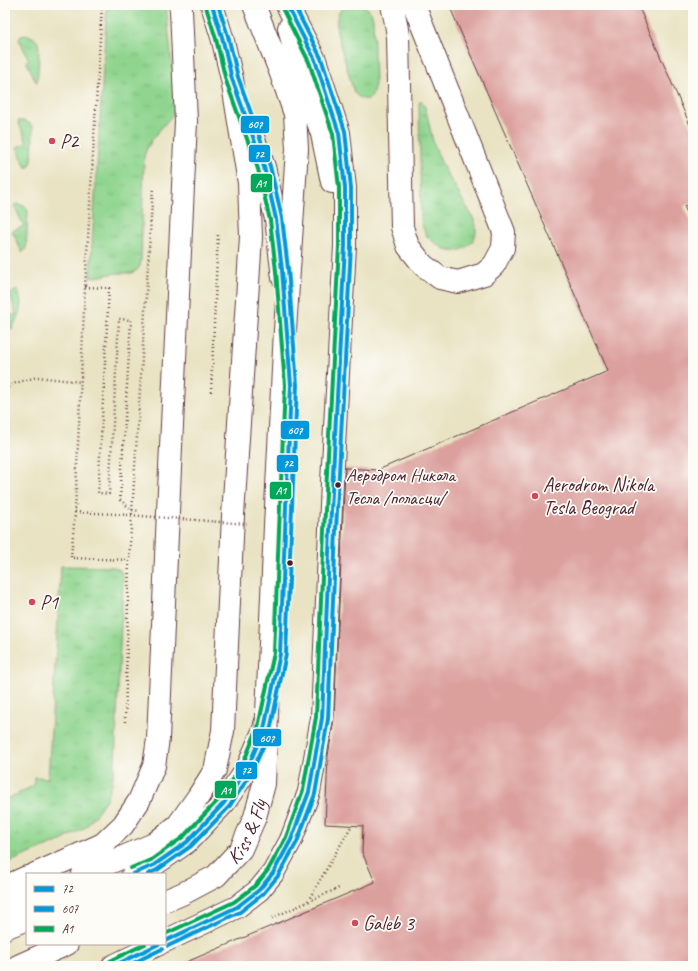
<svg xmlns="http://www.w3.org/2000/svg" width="698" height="971" font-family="Caveat,sans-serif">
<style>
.grass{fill:url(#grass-tufts);stroke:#6d7a5d}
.building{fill:#db9f9c}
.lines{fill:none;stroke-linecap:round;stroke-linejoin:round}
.minor-casing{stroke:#623c42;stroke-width:24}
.path{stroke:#623c42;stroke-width:2.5;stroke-dasharray:1 3;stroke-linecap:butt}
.minor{stroke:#fff;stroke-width:22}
.minor-bridge-casing{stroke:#623c42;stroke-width:24;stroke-linecap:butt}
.path-bridge{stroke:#623c42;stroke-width:2.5;stroke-dasharray:1 3;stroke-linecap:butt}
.minor-bridge{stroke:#fff;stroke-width:22}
.bus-1-casing{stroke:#fdfcf7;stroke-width:7}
.bus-2-casing{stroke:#fdfcf7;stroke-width:7}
.bus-3-casing{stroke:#fdfcf7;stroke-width:7}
.bus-1{stroke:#0098da;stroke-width:4}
.bus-2{stroke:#0098da;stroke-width:4}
.bus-3{stroke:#00a859;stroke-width:4}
.poi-dot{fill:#d1495b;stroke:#fdfcf7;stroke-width:1.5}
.bus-dot{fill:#4a1f2b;stroke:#fdfcf7;stroke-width:1.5}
.labels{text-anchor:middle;stroke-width:3.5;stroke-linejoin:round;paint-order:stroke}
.bus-label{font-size:19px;fill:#4a1f2b;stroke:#fdfcf7;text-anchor:start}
.poi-label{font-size:20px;fill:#4a1f2b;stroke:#fdfcf7;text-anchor:start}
.street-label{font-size:20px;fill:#4a1f2b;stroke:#fdfcf7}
.line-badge{stroke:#fdfcf7;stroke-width:1.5}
.badge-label{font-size:11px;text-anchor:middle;font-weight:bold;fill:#fff}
</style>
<defs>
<pattern id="grass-tufts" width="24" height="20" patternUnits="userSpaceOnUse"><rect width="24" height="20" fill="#90d58f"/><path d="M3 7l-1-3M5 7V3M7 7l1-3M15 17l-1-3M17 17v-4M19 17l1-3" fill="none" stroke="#7eb67c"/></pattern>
</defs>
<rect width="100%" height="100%" fill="#fdfcf7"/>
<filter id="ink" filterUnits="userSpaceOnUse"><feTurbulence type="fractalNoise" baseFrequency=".025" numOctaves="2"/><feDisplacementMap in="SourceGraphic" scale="8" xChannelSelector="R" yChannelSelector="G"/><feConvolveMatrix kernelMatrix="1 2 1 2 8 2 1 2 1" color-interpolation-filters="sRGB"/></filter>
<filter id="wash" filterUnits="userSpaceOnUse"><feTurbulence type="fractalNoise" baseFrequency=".012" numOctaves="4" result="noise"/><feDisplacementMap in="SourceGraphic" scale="16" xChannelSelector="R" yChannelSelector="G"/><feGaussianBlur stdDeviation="0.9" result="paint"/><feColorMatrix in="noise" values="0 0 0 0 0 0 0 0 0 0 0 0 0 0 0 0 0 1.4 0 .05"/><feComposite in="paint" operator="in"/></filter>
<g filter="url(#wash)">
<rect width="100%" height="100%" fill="#e9e3c3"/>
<path class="grass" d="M 107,5 L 166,5 L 176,105 L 175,110 L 173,114 C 164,125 147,143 144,156 L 141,259 L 140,266 L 137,270 L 132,273 L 116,273 L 90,278 Z
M 345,5 L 364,5 L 371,12 L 373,19 L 375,84 C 373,99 367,105 354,93 L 337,33 C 336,22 336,13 345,5 Z
M 28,35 C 33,37 36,39 38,43 C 40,49 38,75 37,82 L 36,82 L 26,61 L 29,60 L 19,39 L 21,36 Z
M 421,100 C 427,107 428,123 431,132 C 432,139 435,148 438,155 C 444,171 455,186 463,201 C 468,210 477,220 476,231 C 476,243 462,253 450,251 C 445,250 431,241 427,236 C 424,232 422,225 421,219 L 419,103 Z
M 18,121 C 24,120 31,122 33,128 L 32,161 L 30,166 L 26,168 L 17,147 L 27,143 Z
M 17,204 L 24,206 L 28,211 L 26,248 L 24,251 L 22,252 L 12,231 L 24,226 L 14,205 Z
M 18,289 L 21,303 L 19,314 L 15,323 L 12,328 L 5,331 L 5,318 L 16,314 L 10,294 Z
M 61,566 L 114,567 L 120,570 L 123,576 L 115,763 L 112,782 L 106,799 L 96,814 L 86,827 L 63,840 L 5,864 L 5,800 L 33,786 L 35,777 L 48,778 L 58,620 Z"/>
<g id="blocks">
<path class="building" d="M 449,5 L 638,5 L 693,132 L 693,202 L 684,206 L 693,226 L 693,966 L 177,966 L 375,882 L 362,852 L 363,826 L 325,824 L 328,756 L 334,719 L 345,468 L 378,470 L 608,371 Z"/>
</g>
</g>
<g filter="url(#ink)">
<use href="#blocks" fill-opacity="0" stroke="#623c42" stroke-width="1"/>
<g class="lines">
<g class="minor-casing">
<path id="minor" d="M 254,5 L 280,71 L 295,114 L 297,149
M 287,5 L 315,60 L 339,133 L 345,188 L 345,246 L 332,482
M 392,5 L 396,23 L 398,36 L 402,227 L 408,246 L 423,265 L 440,278 L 458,282 L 484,274 L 494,265 L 503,248 L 504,232 L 414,5
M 289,28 L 298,65 L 322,134 L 332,182
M 250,129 L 264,167 L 276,219 L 283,278
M 35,874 L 103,844 L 123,825 L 139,801 L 154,766 L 158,739 L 168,512 L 186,121 L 181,10 L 180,5
M 83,874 L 154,844 L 178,825 L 198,797 L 215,770 L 223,731 L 233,516 L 251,237 L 249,183 L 232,79 L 222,37 L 212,5
M 133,874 L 154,865 L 187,842 L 224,803 L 247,769 L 264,729 L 265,724
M 5,887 L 27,877
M 5,907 L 27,898
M 5,928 L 27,919
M 165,941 L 237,907 L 259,890 L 273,873 L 291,840
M 18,966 L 67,944
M 113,966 L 159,944"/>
</g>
<path class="path" d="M 102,5 L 85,287 L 75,512 L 71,558 L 129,560
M 85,287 L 109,288 L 98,493 L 109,494 L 119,319 L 131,320 L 120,500 L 132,510 L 139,511
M 5,390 L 12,384 L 37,377 L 81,382
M 211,392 L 218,233
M 75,512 L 115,514
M 125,722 L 129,560 L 153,187
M 308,901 L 352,825
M 272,918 L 341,887"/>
<use href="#minor" class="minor"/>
<g class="minor-bridge-casing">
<g id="minor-bridge">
<path d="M 291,840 L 309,792 L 322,718 L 332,482"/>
<path id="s1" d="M 165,901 L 184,893 L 216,876 L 241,849 L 255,817 L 264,784 L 275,526 L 285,330 L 297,149"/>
</g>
</g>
<path class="path-bridge" d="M 115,514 L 247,524"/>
<use href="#minor-bridge" class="minor-bridge"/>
<g class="bus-1-casing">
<path id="bus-1" d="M 133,874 L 154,865 L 187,842 L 224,803 L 247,769 L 264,729 L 280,654 L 291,385 L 282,270 L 276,219 L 264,167 L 232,79 L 222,37 L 212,5
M 165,941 L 237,907 L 259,890 L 273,873 L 291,840 L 309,792 L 322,718 L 330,530 L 345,246 L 345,188 L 339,133 L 315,60 L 287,5
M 113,966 L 159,944"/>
</g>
<g class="bus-2-casing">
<path id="bus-2" d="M 148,874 L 157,870 L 191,846 L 229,807 L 252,772 L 270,731 L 286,654 L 297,385 L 288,269 L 282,218 L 270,166 L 238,77 L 228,36 L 218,5
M 168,946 L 240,912 L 263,894 L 278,876 L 297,842 L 315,794 L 328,719 L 336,530 L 351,246 L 351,188 L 345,131 L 321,58 L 294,5
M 127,966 L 162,949"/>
</g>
<g class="bus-3-casing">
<path id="bus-3" d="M 131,868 L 151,860 L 183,837 L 219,799 L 242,766 L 258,727 L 274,653 L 285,385 L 276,271 L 270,220 L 258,169 L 226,81 L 216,39 L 206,7
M 165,934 L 234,902 L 255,886 L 268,870 L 286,837 L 303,790 L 316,717 L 324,530 L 339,246 L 339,188 L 333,134 L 309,62 L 282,8
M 110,961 L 145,944"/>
</g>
<use href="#bus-1" class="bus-1"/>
<use href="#bus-2" class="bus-2"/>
<use href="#bus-3" class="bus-3"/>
</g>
</g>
<g class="poi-dot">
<circle cx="52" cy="141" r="4"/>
<circle cx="535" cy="496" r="4"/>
<circle cx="32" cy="602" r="4"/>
<circle cx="355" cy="923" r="4"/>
</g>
<g class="bus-dot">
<circle cx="338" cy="485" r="3.5"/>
<circle cx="290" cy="563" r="3.5"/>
</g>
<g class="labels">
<g class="bus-label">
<text x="346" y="481">Аеродром Никола<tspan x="346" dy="23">Тесла /поласци/</tspan></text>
</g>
<g class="poi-label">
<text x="60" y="148">P2</text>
<text x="543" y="491">Aerodrom Nikola<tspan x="543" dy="23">Tesla Beograd</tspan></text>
<text x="40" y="609">P1</text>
<text x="363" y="930">Galeb 3</text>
</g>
<g class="street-label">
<text dy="7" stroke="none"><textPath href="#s1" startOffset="112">Kiss &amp; Fly</textPath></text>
</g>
</g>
<g class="line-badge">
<rect x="240" y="115" width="30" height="19" rx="4" fill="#0098da"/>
<rect x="248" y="144" width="23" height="19" rx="4" fill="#0098da"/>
<rect x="250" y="173" width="23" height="20" rx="4" fill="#00a859"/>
<rect x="280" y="420" width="30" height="20" rx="4" fill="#0098da"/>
<rect x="276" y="454" width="23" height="19" rx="4" fill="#0098da"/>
<rect x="269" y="481" width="23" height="19" rx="4" fill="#00a859"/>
<rect x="252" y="728" width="30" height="19" rx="4" fill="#0098da"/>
<rect x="235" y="761" width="23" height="19" rx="4" fill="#0098da"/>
<rect x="214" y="780" width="23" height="19" rx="4" fill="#00a859"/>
</g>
<g class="badge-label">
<text x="255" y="128">607</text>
<text x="259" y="158">72</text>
<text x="261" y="187">A1</text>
<text x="295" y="434">607</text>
<text x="288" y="467">72</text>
<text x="281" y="494">A1</text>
<text x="267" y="742">607</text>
<text x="246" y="774">72</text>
<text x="226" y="794">A1</text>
</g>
<rect width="698" height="971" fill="none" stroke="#fdfcf7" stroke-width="20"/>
<rect x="26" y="873" width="140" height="72" fill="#fdfcf7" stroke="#b5a4a5"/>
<rect x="34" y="886" width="20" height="6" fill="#0098da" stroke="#b5a4a5"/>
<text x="62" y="893" font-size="12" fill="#4a1f2b">72</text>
<rect x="34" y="906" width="20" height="6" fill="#0098da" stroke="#b5a4a5"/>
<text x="62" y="913" font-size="12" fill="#4a1f2b">607</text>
<rect x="34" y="926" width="20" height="6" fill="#00a859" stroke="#b5a4a5"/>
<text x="62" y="933" font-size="12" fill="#4a1f2b">A1</text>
</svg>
